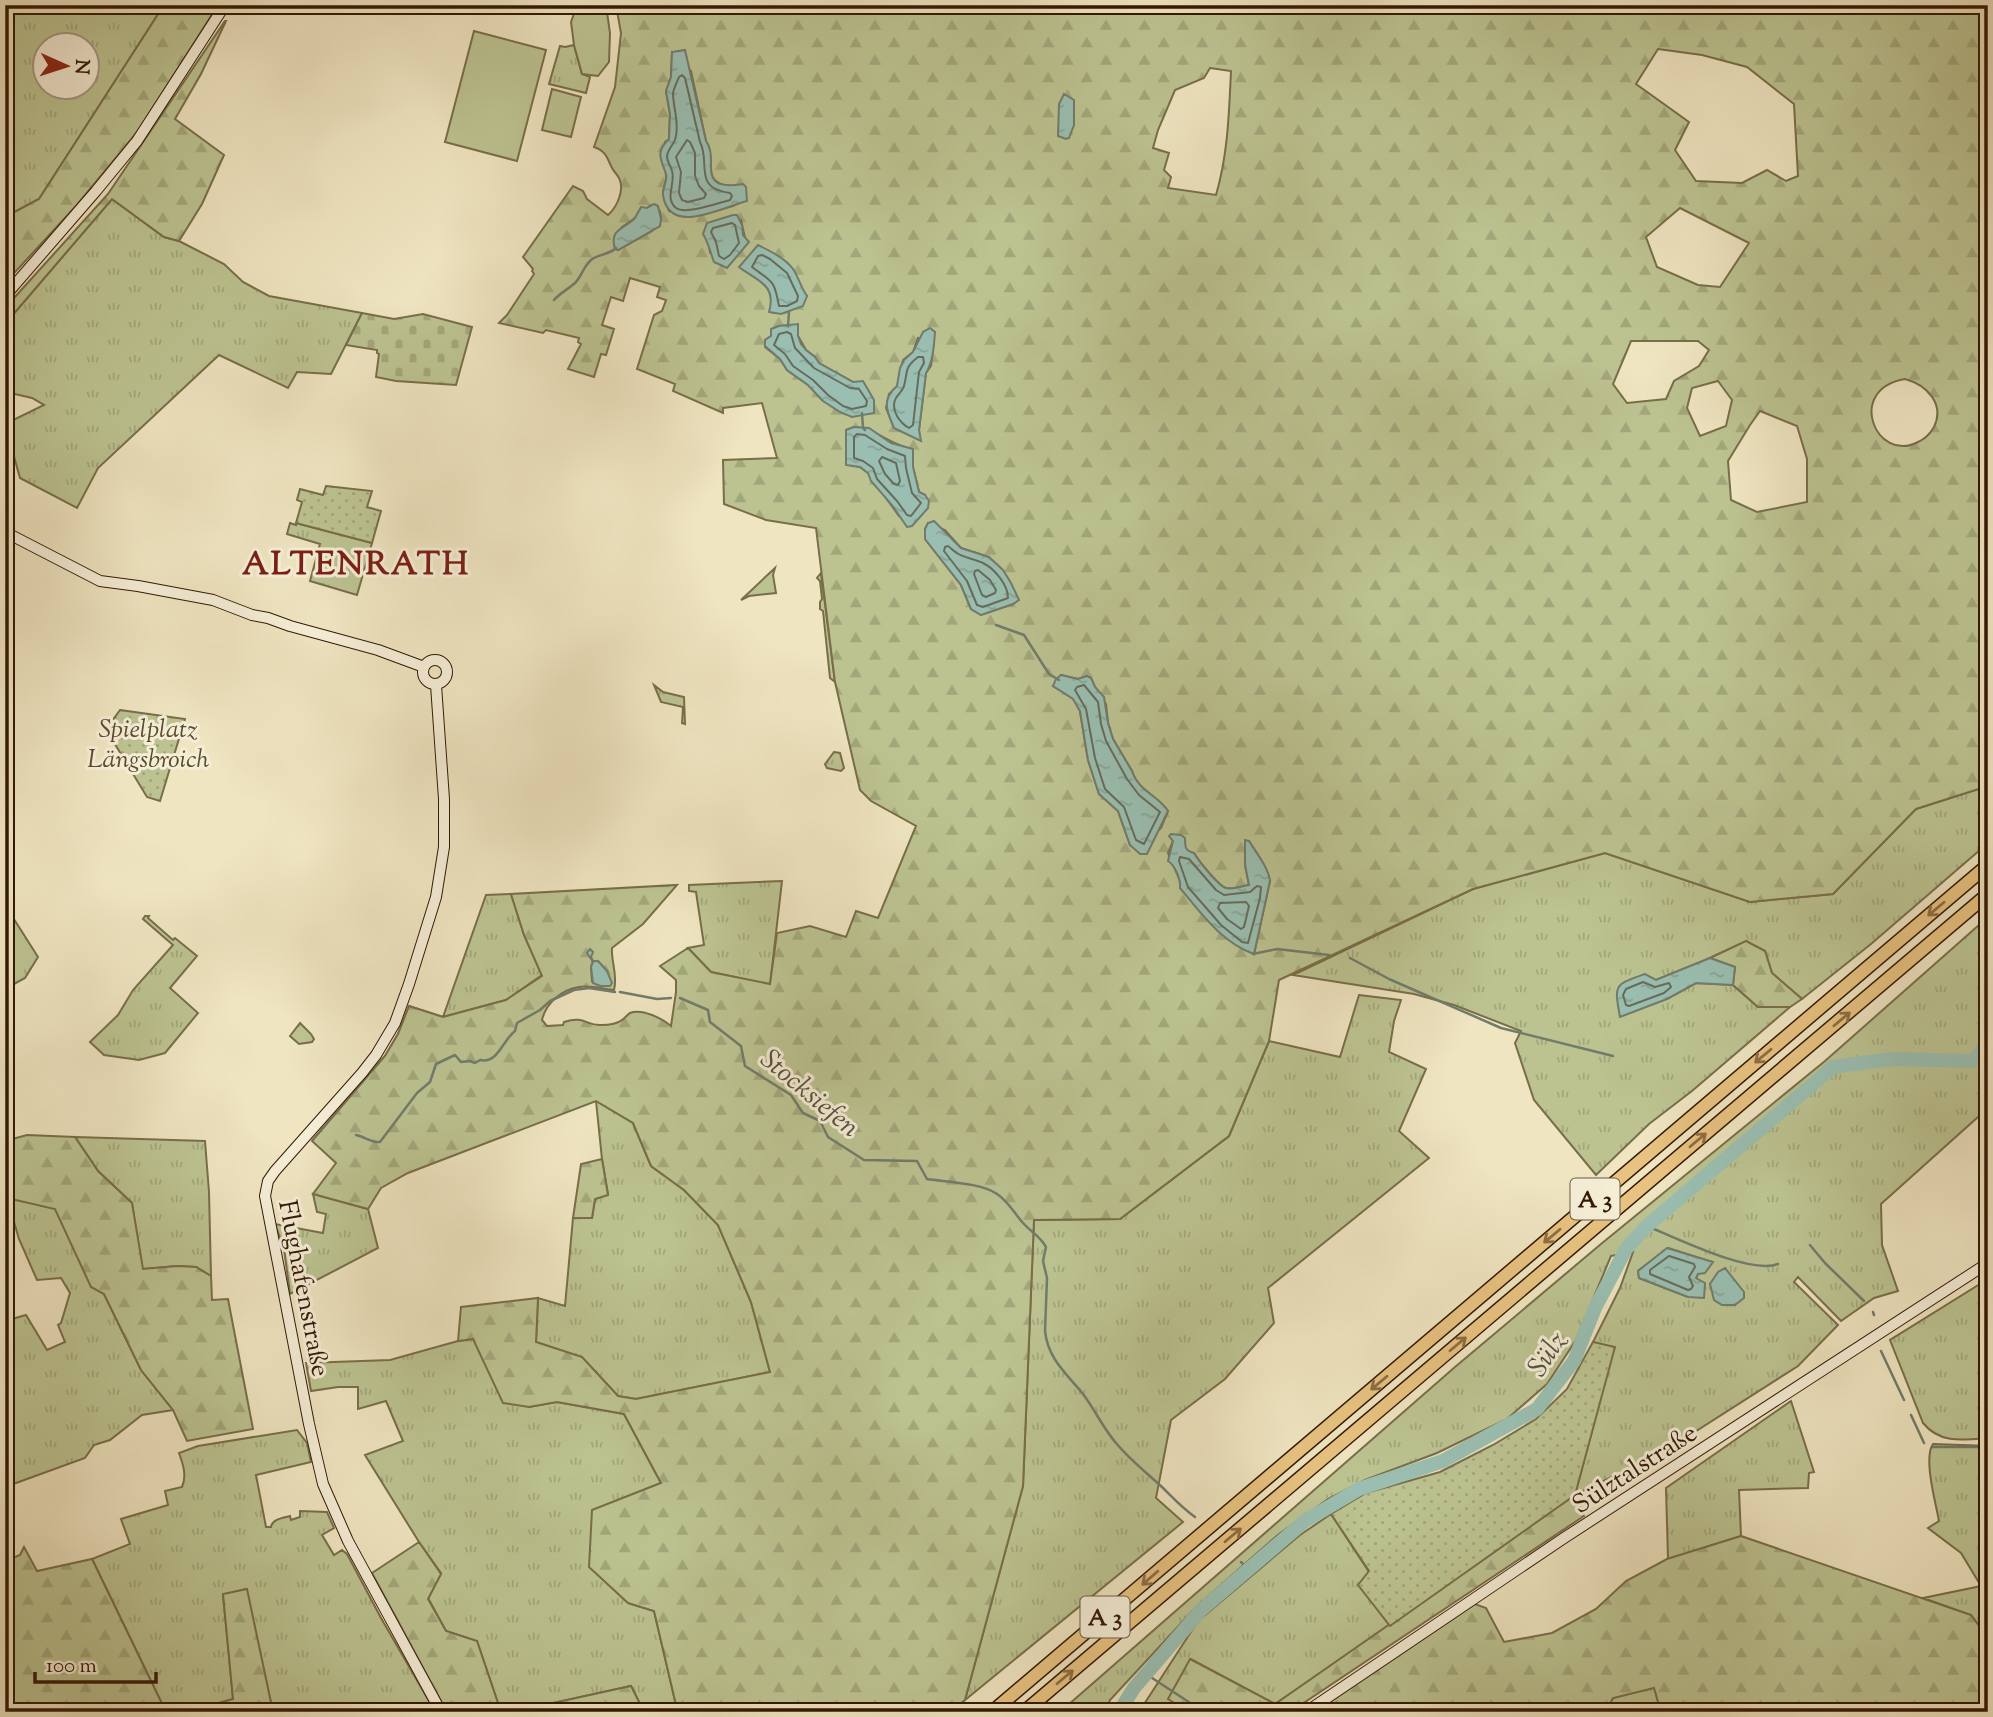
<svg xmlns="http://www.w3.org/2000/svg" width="1993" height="1717" font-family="'Sorts Mill Goudy',serif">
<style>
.grass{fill:url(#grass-tufts);stroke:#786e4a;stroke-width:2;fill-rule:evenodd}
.forest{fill:url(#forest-firs);stroke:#786e4a;stroke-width:2;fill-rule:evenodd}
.cemetery{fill:url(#cemetery-stones);stroke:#786e4a;stroke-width:2}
.park{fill:url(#park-dots);stroke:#786e4a;stroke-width:2}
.pitch{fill:#bcc391;stroke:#786e4a;stroke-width:2}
.water{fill:url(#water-ripples);stroke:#717c6c;stroke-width:2}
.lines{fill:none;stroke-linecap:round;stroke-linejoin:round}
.shore{stroke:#666c5b;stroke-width:2}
.stream{stroke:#717c6c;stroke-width:2.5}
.river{stroke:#9abfb2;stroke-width:14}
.secondary-casing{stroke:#331804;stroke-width:12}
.highway-casing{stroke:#331804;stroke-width:15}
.secondary{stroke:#f5eed7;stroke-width:10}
.highway{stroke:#e8c280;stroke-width:12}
.oneway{stroke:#8e6d42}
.labels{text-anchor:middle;stroke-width:6;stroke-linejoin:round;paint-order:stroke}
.shield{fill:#f5eed7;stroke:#6d5843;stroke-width:2}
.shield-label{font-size:24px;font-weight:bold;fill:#331804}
.park-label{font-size:26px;font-style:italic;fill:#5c4b2e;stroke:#f5eed7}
.street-label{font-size:26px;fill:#331804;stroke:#f5eed7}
.water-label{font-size:28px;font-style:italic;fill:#575241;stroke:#f5eed7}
.district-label{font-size:33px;font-weight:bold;letter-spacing:2px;fill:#7a1f14;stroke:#f5eed7}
</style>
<defs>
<pattern id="grass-tufts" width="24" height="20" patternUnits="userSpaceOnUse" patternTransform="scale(1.75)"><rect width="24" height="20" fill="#bcc391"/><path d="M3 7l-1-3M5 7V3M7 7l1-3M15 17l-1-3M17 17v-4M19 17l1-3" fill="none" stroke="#a2a77b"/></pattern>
<pattern id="forest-firs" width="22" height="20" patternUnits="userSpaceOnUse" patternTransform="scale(1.75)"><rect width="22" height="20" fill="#bcc391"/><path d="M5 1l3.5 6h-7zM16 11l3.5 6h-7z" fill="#a2a77b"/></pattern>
<pattern id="cemetery-stones" width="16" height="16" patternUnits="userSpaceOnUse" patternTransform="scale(1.75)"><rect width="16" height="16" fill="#bcc391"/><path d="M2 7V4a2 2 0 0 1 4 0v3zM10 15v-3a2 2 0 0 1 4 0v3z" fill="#a2a77b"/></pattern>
<pattern id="park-dots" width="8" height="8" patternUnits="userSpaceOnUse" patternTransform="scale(1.75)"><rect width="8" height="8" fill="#bcc391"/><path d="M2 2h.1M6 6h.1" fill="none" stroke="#a2a77b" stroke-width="1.8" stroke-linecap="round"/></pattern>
<pattern id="water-ripples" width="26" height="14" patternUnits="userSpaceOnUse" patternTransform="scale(1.75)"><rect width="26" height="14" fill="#9abfb2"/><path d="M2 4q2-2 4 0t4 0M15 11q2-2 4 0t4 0" fill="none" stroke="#85a397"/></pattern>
</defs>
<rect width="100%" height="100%" fill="#efe5c1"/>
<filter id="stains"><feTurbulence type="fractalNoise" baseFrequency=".00286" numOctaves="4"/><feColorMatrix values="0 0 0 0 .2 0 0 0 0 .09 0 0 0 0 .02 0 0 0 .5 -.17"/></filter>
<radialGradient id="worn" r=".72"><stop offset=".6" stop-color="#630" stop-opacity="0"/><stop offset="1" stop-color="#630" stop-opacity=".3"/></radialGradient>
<path class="grass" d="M 5,5 L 164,5 L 39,199 L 5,217 ZM 46,46 L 88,46 L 88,88 L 46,88 Z
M 574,45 L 582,74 L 590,77 L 586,93 L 549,84 L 560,46 L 565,47 Z
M 112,199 L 164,237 L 179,241 L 224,264 L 243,282 L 269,296 L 362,313 L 331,374 L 297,372 L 288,388 L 219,355 L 98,468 L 77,508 L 20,478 L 5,424 L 44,405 L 32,398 L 15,394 L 5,399 L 5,324 Z
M 290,523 L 296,525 L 296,523 L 372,543 L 357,595 L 310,581 L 320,544 L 287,534 Z
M 775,568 L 773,575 L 776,593 L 749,596 L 741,600 Z
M 821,573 L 835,682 L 830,678 L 823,611 L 820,609 L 820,602 L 822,599 L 820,581 L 817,578 Z
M 654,685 L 663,692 L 684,697 L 685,724 L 682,723 L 683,707 L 661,702 Z
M 834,752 L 840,753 L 844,768 L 841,771 L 827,768 L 825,764 Z
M 1988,786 L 1988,843 L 1871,944 L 1802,999 L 1772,973 L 1765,951 L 1746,941 L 1710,958 L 1656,980 L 1667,999 L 1696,983 L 1733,985 L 1758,1007 L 1790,1007 L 1692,1091 L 1649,1124 L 1596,1175 L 1534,1100 L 1515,1043 L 1521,1031 L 1454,1005 L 1414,994 L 1293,975 L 1473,889 L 1605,853 L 1750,902 L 1833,894 L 1916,809 Z
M 782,881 L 770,985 L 711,972 L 688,948 L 704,945 L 696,892 L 689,891 L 689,885 Z
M 511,894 L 524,935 L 542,975 L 506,1000 L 443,1017 L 312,1141 L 385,1056 L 398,1034 L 409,1006 L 443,1017 L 486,895 Z
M 5,905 L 38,957 L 25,978 L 5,989 Z
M 145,916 L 149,916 L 148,918 L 173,940 L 175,938 L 197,956 L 170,988 L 198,1013 L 165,1053 L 139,1060 L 104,1055 L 90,1042 L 118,1015 L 133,990 L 173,945 L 143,919 Z
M 1988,917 L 1988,1108 L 1881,1204 L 1882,1245 L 1898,1291 L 1874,1298 L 1841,1321 L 1798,1277 L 1794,1282 L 1838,1325 L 1798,1366 L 1665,1451 L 1575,1495 L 1614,1348 L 1593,1342 L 1620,1288 L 1633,1252 L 1611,1256 L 1576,1340 L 1547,1384 L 1507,1419 L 1437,1453 L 1365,1480 L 1328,1499 L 1279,1534 L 1197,1606 L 1110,1700 L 1104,1712 L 1060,1712 L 1455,1367 L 1601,1244 L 1825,1061 ZM 1668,1248 L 1712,1262 L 1698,1274 L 1688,1297 L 1639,1278 L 1638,1271 Z
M 1359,995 L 1401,1000 L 1394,1021 L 1389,1052 L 1426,1069 L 1399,1131 L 1429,1158 L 1268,1288 L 1274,1323 L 1225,1379 L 1171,1420 L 1156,1498 L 1183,1522 L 965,1700 L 1023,1486 L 1034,1220 L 1120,1219 L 1229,1136 L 1269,1041 L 1340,1057 Z
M 300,1023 L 311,1034 L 314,1039 L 312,1042 L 299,1044 L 290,1036 Z
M 596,1101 L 633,1123 L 651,1166 L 684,1190 L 718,1225 L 751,1302 L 770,1372 L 636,1399 L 618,1396 L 582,1357 L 536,1342 L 538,1298 L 565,1306 L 573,1218 L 592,1218 L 595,1199 L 608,1194 L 602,1159 Z
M 75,1137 L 205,1141 L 209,1192 L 211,1276 L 196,1267 L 178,1266 L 142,1269 L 132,1203 L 98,1171 Z
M 313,1194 L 368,1209 L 378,1248 L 290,1294 L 284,1249 L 275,1224 L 323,1233 L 326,1214 L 317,1212 Z
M 7,1198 L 55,1208 L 91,1286 L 104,1294 L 141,1370 L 173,1410 L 142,1415 L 110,1440 L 94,1445 L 85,1458 L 5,1487 L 5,1321 L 26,1315 L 47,1350 L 65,1342 L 58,1325 L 61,1323 L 70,1293 L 61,1278 L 37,1280 L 19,1239 Z
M 1988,1279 L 1988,1438 C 1963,1440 1940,1444 1923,1423 L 1890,1340 Z
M 473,1339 L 529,1407 L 557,1402 L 624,1414 L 661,1483 L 593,1510 L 628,1603 L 654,1611 L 676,1705 L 643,1710 L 631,1686 L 513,1712 L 501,1712 L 477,1641 L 446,1631 L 428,1598 L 441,1573 L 419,1542 L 365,1455 L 403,1441 L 386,1401 L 358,1409 L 358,1387 L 338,1387 L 311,1391 L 306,1363 L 390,1360 L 458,1341 Z
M 1791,1401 L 1814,1472 L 1809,1473 L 1808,1488 L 1739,1490 L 1741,1536 L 1668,1559 L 1666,1488 Z
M 297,1430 L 307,1443 L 311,1462 L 256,1475 L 266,1527 L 271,1527 C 272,1519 283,1518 290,1516 L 291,1520 L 300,1517 L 300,1511 L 327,1512 L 334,1528 L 322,1535 L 334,1555 L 342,1550 L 347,1554 L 381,1618 L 430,1703 L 434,1710 L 432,1712 L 273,1712 L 246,1589 L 223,1595 L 233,1699 L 187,1712 L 166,1712 L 92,1559 L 130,1544 L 121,1519 L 168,1505 L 165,1491 L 182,1487 C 187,1476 183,1464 179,1453 L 198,1446 Z
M 1933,1444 L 1988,1446 L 1988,1638 L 1971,1615 L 1923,1598 L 1981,1586 L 1961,1553 L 1928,1528 L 1939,1521 C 1936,1504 1923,1458 1933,1444 Z
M 1331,1514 L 1369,1572 L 1359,1585 L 1390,1626 L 1275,1704 L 1191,1659 L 1169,1699 L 1189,1712 L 1139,1712 L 1198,1621 L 1300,1535 Z
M 1654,1687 L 1661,1712 L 1605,1712 L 1613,1698 Z"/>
<path class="forest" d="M 164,5 L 218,5 L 138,131 L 76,206 L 5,283 L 5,217 L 39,199 Z
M 616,5 L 1988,5 L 1988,786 L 1916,809 L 1833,894 L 1750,902 L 1605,853 L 1473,889 L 1279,980 L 1269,1041 L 1229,1136 L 1120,1219 L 1034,1220 L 1023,1486 L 965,1700 L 949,1712 L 512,1712 L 631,1686 L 643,1710 L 676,1705 L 654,1611 L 628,1603 L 589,1567 L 592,1510 L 661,1483 L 624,1414 L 557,1402 L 529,1407 L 503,1403 L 473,1339 L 458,1341 L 461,1307 L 538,1298 L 536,1342 L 582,1357 L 618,1396 L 636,1399 L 770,1372 L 751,1302 L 718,1225 L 684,1190 L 651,1166 L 633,1123 L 596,1101 L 408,1173 L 381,1188 L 368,1209 L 313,1194 L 336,1163 L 312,1141 L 385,1056 L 398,1034 L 409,1006 L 443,1017 L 506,1000 L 542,976 L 524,935 L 511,894 L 677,885 L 643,924 L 612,948 C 611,962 618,975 614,990 C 603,989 590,985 579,987 C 561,990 546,1003 542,1020 L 547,1026 L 563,1025 L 564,1022 C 585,1015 586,1026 601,1025 C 608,1025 617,1024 622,1020 C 624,1019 628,1014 630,1013 C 642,1008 663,1019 671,1026 L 676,992 L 676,980 L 660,966 L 688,948 L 711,972 L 770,984 L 777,933 L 810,926 L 846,937 L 856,911 L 878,918 L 916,826 L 871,801 L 860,790 L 835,682 L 816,528 L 766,520 L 724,504 L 723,460 L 777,458 L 762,403 L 723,408 L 723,413 L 673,391 L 675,384 L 637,369 L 654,315 L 662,311 L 666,300 L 657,297 L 660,287 L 630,278 L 623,301 L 611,297 L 602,325 L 614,329 L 606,355 L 601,354 L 594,377 L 568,369 L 581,344 L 578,342 L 579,338 L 546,330 L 543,333 L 499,323 L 507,315 L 534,274 L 532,271 L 533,269 L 523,257 L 573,186 L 583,191 L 587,199 L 608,215 C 617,207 625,190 619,178 C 617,174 614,172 612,168 C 607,158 606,151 594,147 L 615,87 L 621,33 ZM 1658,49 L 1702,55 L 1747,67 L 1794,104 L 1798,176 L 1786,181 L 1767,170 L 1742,183 L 1696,181 L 1675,150 L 1689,122 L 1636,84 ZM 672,53 L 691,71 L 706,141 C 718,158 698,183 731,186 L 743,201 L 733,206 L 690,217 L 669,211 L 663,192 L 666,180 L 665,142 L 669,139 L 670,114 L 666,91 L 671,77 ZM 1210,68 L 1231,71 C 1229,113 1228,154 1216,195 L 1168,188 L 1171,177 L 1164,170 L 1169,153 L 1153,148 L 1158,130 L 1175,90 L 1204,78 ZM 651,205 L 660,211 L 661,219 L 652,231 L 618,250 L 616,249 L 622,227 L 635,218 L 641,208 L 647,208 ZM 1680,208 L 1749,243 L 1720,287 L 1698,285 L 1657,267 L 1646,237 ZM 741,220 L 745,238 L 710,252 L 709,244 ZM 749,258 L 793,269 L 799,285 L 807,296 C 793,309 790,316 770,312 C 776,283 757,281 740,267 ZM 798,325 L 798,336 L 806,350 L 815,357 L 819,363 L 853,382 L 873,413 L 863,414 L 823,401 L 808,385 L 787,370 L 780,359 L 765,347 L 765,340 L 771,336 L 772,329 L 779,326 ZM 918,338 L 934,341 L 931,366 L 926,373 L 919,430 L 920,440 L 894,428 L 886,408 L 889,394 L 897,387 L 903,360 L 913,352 ZM 1631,341 L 1698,341 L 1709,350 L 1699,366 L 1674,381 L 1666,399 L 1627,403 L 1613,384 ZM 1905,379 C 1927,385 1945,404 1934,427 C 1930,434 1925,439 1918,442 C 1876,464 1845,389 1905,379 ZM 1718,381 L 1732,400 L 1726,426 L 1700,436 L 1687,408 L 1692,388 ZM 1760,411 L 1797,426 L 1807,459 L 1807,502 L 1757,512 L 1731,500 L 1728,461 L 1750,425 ZM 854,427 C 878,429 887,444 912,449 L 913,467 L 919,492 L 925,495 L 899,516 L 868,473 L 860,467 L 846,464 L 846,430 ZM 928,523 L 945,530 L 961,548 L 989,557 L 1018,600 L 1013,604 L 981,615 L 971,609 L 961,585 L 925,539 L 925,529 ZM 1061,675 L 1078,679 L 1087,676 L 1091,678 L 1095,687 L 1106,704 L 1108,723 L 1113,739 L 1132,771 C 1138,791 1158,796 1168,811 L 1161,828 L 1138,850 L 1130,845 L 1118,811 L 1099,794 L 1088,760 L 1080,711 L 1073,698 L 1053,686 ZM 1173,841 L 1187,851 L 1194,853 C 1198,860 1219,886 1226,888 C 1233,890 1243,886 1249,885 L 1245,865 L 1245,841 L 1249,841 C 1257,854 1267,866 1270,881 L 1254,954 L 1180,888 L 1181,883 L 1168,853 ZM 593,961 L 598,961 L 607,971 L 592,981 L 591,967 Z
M 225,21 L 226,21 L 201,74 L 175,119 L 224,155 L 202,204 L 179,241 L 164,237 L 112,199 L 5,324 L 5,308 L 108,194 Z
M 1746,941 L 1765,951 L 1772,973 L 1802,999 L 1790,1007 L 1758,1007 L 1733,985 L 1735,967 L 1710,958 Z
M 27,1135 L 75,1137 L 98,1171 L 132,1203 L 143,1269 L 178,1266 L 196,1267 L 211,1276 L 212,1300 L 228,1299 L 253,1429 L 187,1441 L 173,1410 L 141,1370 L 104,1294 L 91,1287 L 55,1209 L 7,1198 L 5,1141 Z
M 602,1159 L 608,1195 L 595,1199 L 592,1218 L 573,1218 L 581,1164 Z
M 1575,1495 L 1584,1516 L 1290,1712 L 1189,1712 L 1168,1699 L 1190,1659 L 1275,1704 Z
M 1741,1536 L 1971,1615 L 1988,1638 L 1988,1712 L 1661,1712 L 1654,1688 L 1613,1698 L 1605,1712 L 1315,1712 L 1475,1604 L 1486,1608 L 1504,1642 L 1552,1633 L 1596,1609 L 1626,1581 L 1667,1559 Z
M 419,1542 L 441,1574 L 428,1599 L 446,1631 L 477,1641 L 501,1712 L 447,1712 L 372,1573 Z
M 24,1547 L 37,1571 L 92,1559 L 166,1712 L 5,1712 L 5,1561 L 20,1555 Z
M 247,1589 L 273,1712 L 187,1712 L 233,1699 L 223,1594 Z"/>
<path class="cemetery" d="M 362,313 L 394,319 L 423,314 L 472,327 L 456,385 L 396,381 L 376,377 L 379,354 L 377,353 L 377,350 L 346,345 Z"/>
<path class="park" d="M 326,486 L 372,491 L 367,507 L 381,511 L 372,543 L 296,523 L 302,502 L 297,500 L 300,489 L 323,495 Z
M 120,710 L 185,719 L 160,801 L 147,797 L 104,726 L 109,725 Z
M 1593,1342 L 1615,1347 L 1575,1495 L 1390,1626 L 1358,1585 L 1369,1571 L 1331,1514 L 1366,1493 L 1440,1472 L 1493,1445 L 1536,1419 L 1567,1389 Z"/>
<path class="pitch" d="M 577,5 L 606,5 L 610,33 L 609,62 L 598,76 L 582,74 L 574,45 L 571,22 Z
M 474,31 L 546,50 L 517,161 L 445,142 Z
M 552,89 L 581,97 L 571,137 L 542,130 Z"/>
<path class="water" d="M 685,50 L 706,141 C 720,160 694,192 743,184 L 746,187 L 747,201 C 723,207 669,237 663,195 C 662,188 668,181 666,174 C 661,159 655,152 669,139 L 670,114 L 666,91 L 671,77 L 672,52 Z
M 1064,94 L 1074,100 L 1074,125 L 1069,138 L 1066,139 L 1058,136 L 1059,104 Z
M 654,204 L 658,206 L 661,219 L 660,226 L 618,250 L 615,249 C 609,229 623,230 635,218 C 636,216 640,209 641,207 L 647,208 Z
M 733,215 L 737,215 L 742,225 L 743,235 L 749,242 L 727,268 L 714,262 C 710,252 709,244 703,234 L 707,223 Z
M 758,245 C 770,251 785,258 793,269 C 798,276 801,288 807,296 L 803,306 L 781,314 L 769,312 C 777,284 757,281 739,267 Z
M 798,324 L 798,336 L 801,344 L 806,350 L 815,357 L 819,363 L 853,382 L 863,381 L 874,400 L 874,413 L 852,417 L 840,412 L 823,401 L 808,385 L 787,370 L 780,359 L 765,346 L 765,340 L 771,336 L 771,329 L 779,326 Z
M 930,328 L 935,332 C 934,345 933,362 926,373 L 919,430 L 921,441 L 894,428 C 887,411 881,400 897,386 L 900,368 L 904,360 L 913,352 L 923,332 Z
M 854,427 L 869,428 L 891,443 L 913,449 L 913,467 L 919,492 L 925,495 L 929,501 L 928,508 L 912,526 L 907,527 L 892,505 L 871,481 L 868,473 L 860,467 L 846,465 L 846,430 Z
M 934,521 L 961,548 L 989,557 L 1003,570 L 1011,583 L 1019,600 L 1013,604 L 981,615 L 971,609 L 961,585 L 925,539 L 925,529 L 928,523 Z
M 1061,675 L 1078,679 L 1087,676 L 1091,678 L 1095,687 L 1104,697 L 1108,723 L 1113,739 L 1132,771 C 1138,791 1159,796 1168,811 L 1147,854 L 1140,854 L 1130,845 L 1118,811 L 1099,794 L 1088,760 L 1080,711 L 1073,699 L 1053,686 L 1056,679 Z
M 1171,834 L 1181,835 L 1185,838 C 1185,847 1185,851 1194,853 C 1198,860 1218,886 1226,888 C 1233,890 1242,886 1249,885 L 1245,865 L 1245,840 L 1249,841 C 1257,854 1268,867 1270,881 L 1254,954 C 1221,942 1201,913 1180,888 C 1181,880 1175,865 1168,861 L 1173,841 L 1169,836 Z
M 590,949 L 593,952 L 591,957 L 593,961 L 598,961 L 607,971 L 612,983 L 610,986 L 600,986 L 593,983 L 591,967 L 593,962 L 587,953 Z
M 1710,958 L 1735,967 L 1733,985 L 1696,983 L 1667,999 L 1620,1017 C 1614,984 1614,985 1645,974 L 1656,980 Z
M 1667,1248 L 1713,1262 L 1705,1273 L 1698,1274 L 1696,1278 L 1705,1283 L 1704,1298 L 1688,1297 L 1639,1278 L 1638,1271 Z
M 1725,1268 L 1744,1292 L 1744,1298 L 1735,1305 L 1722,1305 L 1714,1300 L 1710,1284 L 1718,1272 Z"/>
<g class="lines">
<path class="shore" d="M 682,75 L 685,78 L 700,142 C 711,163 692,188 730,193 L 732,196 L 730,200 C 718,203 686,215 676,208 C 664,198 676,183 672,171 C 671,166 667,162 667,156 C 668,148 675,144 676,136 C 679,121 673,107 673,93 C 674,88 677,82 679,77 Z
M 687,140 L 690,142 L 695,153 L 695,176 L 699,186 L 706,194 L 704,198 L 688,202 L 682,200 L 679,193 L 681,172 L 676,157 Z
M 732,223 L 735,225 L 739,243 L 730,255 L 724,259 L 719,256 L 716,242 L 711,232 L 713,228 Z
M 762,255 L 770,259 L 787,273 L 798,296 L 797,301 L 787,306 L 779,306 C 774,279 773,283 752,267 L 758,256 Z
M 787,332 L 791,334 L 795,348 L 814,368 L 850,388 L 859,389 L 867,401 L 866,406 L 852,409 L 843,406 L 828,395 L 813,380 L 793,366 L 785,354 L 774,345 L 779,334 Z
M 918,357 L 923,357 L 924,363 L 919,372 L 913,425 L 909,428 C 900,423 891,411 895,400 C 897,394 902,393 904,386 C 908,371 904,368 918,357 Z
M 857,434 L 865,435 L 887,449 L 905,456 L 906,468 L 912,493 L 921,503 L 911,516 L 907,515 L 897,501 L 877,479 L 873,468 L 863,461 L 854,458 L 854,437 Z
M 882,457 L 896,463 L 900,481 L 898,485 L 894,484 L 885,474 L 879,461 Z
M 948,546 C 951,548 953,551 957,553 C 964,558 975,559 983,563 C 995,569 1008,585 1008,598 L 983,607 L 977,605 L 967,581 L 944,551 L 945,547 Z
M 978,570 L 990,580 L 996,590 L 995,593 L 986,597 L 982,595 L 974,574 L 975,571 Z
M 1084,685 L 1098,702 L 1101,724 L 1106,741 L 1127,779 L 1139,795 L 1160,812 L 1144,844 L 1136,840 L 1124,807 L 1105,789 L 1095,758 L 1086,709 L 1075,690 L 1077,687 Z
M 1180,857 L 1189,859 L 1216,890 L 1224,895 L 1250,892 L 1257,886 L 1261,887 L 1260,898 L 1248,943 L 1242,942 L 1221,925 L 1188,887 L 1179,861 Z
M 1246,902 L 1249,906 L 1244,927 L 1241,929 L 1227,919 L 1218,908 L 1220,903 Z
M 1643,982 L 1655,987 L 1669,983 L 1671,987 L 1664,993 L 1629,1006 L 1626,1005 L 1623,995 L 1626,989 Z
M 1669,1256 L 1694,1264 L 1695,1267 L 1689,1277 L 1693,1286 L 1691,1289 L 1688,1290 L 1650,1274 L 1650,1270 Z"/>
<path class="stream" d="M 554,300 C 561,292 569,289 576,282 C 582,275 584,266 591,260 C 598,254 609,255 616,248
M 788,326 L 789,312
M 862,413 L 863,428 L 865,430
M 996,625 L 1024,635 L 1049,674 L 1059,680
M 1253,954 L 1277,949 L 1329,955
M 1350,958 L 1389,979 L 1501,1028 L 1613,1056
M 620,992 L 657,999 L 671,998
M 680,998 L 708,1010 L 710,1022 L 741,1046 L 745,1066 L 791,1095 L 803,1113 L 820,1121 L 828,1137 L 864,1160 L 917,1161 L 927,1179 C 946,1182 982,1183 997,1194 C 1008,1201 1015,1214 1023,1223 C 1031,1232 1040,1236 1046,1247 L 1043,1261 L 1047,1278 L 1045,1331 C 1048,1359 1066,1373 1083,1394 C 1095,1410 1103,1428 1116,1443 C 1130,1460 1147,1473 1163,1488 C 1174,1499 1182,1508 1195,1517
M 356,1135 C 365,1137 372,1143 380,1142 L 417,1093 L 430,1082 L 436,1064 L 455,1055 L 461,1062 L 470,1061 L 475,1063 L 480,1060 C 498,1064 502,1041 515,1031 L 517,1023 L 540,1010 L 550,1001 L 574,990 L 589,988 L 615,992
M 1647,1226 C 1676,1238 1751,1275 1778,1264
M 1810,1245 L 1825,1263 L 1864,1301
M 1873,1312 L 1874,1315
M 1881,1351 L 1904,1400
M 1911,1415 L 1924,1443
M 1933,1447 L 1988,1447
M 1241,1562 L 1248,1569
M 1146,1674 L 1204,1712"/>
<path class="river" d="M 1119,1712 L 1134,1688 L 1201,1610 L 1305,1521 L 1359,1489 L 1443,1461 L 1537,1409 L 1574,1361 L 1595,1308 L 1626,1249 L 1647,1226 L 1833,1067 L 1891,1059 L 1972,1061 L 1980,1054 L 1988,1036"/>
<g class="secondary-casing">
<path id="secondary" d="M 5,296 L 96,191 L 137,141 L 225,5
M 5,532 L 100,581 L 138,586 L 213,600 L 252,615 L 268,618 L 290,626 L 378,650 L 424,667
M423 672a12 12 0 1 1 24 0a12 12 0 1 1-24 0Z
M 436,685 L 444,799 L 444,847 L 436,897 L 409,984 L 395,1023 L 376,1055 L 362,1073 L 275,1171 L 268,1181 L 265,1196 L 309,1424 L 323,1484 L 348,1541 L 441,1712
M 1306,1712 L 1564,1538 L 1988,1263"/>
</g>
<g class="highway-casing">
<path id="highway" d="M 992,1712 L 1988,865
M 1024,1712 L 1988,894"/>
</g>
<use href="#secondary" class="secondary"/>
<use href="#highway" class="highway"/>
</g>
<defs><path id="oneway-shaft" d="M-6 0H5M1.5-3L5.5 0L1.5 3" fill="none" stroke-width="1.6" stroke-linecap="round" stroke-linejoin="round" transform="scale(1.75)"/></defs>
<g class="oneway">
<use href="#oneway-shaft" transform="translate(1936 909) rotate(140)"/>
<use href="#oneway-shaft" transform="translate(1842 1019) rotate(-40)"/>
<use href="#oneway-shaft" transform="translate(1763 1056) rotate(140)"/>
<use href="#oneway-shaft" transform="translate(1698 1140) rotate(-40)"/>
<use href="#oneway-shaft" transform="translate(1552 1236) rotate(140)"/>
<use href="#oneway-shaft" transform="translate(1458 1344) rotate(-40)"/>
<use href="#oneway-shaft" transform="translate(1379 1383) rotate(140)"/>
<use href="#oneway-shaft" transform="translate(1233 1535) rotate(-40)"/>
<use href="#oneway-shaft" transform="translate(1150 1578) rotate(139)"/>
<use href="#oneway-shaft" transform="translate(1065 1677) rotate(-40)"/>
</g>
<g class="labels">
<g class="shield">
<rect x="1570.5" y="1178.5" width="49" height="41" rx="5"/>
<rect x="1080.5" y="1596.5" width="49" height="41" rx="5"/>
</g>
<g class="shield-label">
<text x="1595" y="1207">A 3</text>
<text x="1105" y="1625">A 3</text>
</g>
<g class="park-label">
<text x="148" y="737">Spielplatz<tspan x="148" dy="30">Längsbroich</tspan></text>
</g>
<g class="street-label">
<text transform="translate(305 1288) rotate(79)" y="9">Flughafenstraße</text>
<text transform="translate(1634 1468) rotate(-33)" y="9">Sülztalstraße</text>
</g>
<g class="water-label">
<text transform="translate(811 1092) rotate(40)" y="10">Stocksiefen</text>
<text transform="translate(1546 1353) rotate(-57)" y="10">Sülz</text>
</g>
<g class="district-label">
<text x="356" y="574">ALTENRATH</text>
</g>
</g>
<rect width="1993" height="1717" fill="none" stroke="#efe5c1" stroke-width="28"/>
<rect x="7" y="7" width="1979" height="1703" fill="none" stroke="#331804" stroke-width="3.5"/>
<rect x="14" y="14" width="1965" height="1689" fill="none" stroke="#331804" stroke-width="2"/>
<g transform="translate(66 66) rotate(93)"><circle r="33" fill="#f5eed7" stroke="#a79883" stroke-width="2"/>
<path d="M0-5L12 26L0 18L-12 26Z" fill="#8f2418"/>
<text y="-10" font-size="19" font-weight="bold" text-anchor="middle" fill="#331804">N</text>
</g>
<path d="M35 1672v10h121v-10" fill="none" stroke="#331804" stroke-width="3.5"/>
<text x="46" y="1672" font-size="21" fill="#331804" stroke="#f5eed7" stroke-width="5" paint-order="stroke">100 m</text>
<rect width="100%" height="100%" filter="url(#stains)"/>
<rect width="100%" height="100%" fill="url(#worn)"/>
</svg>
